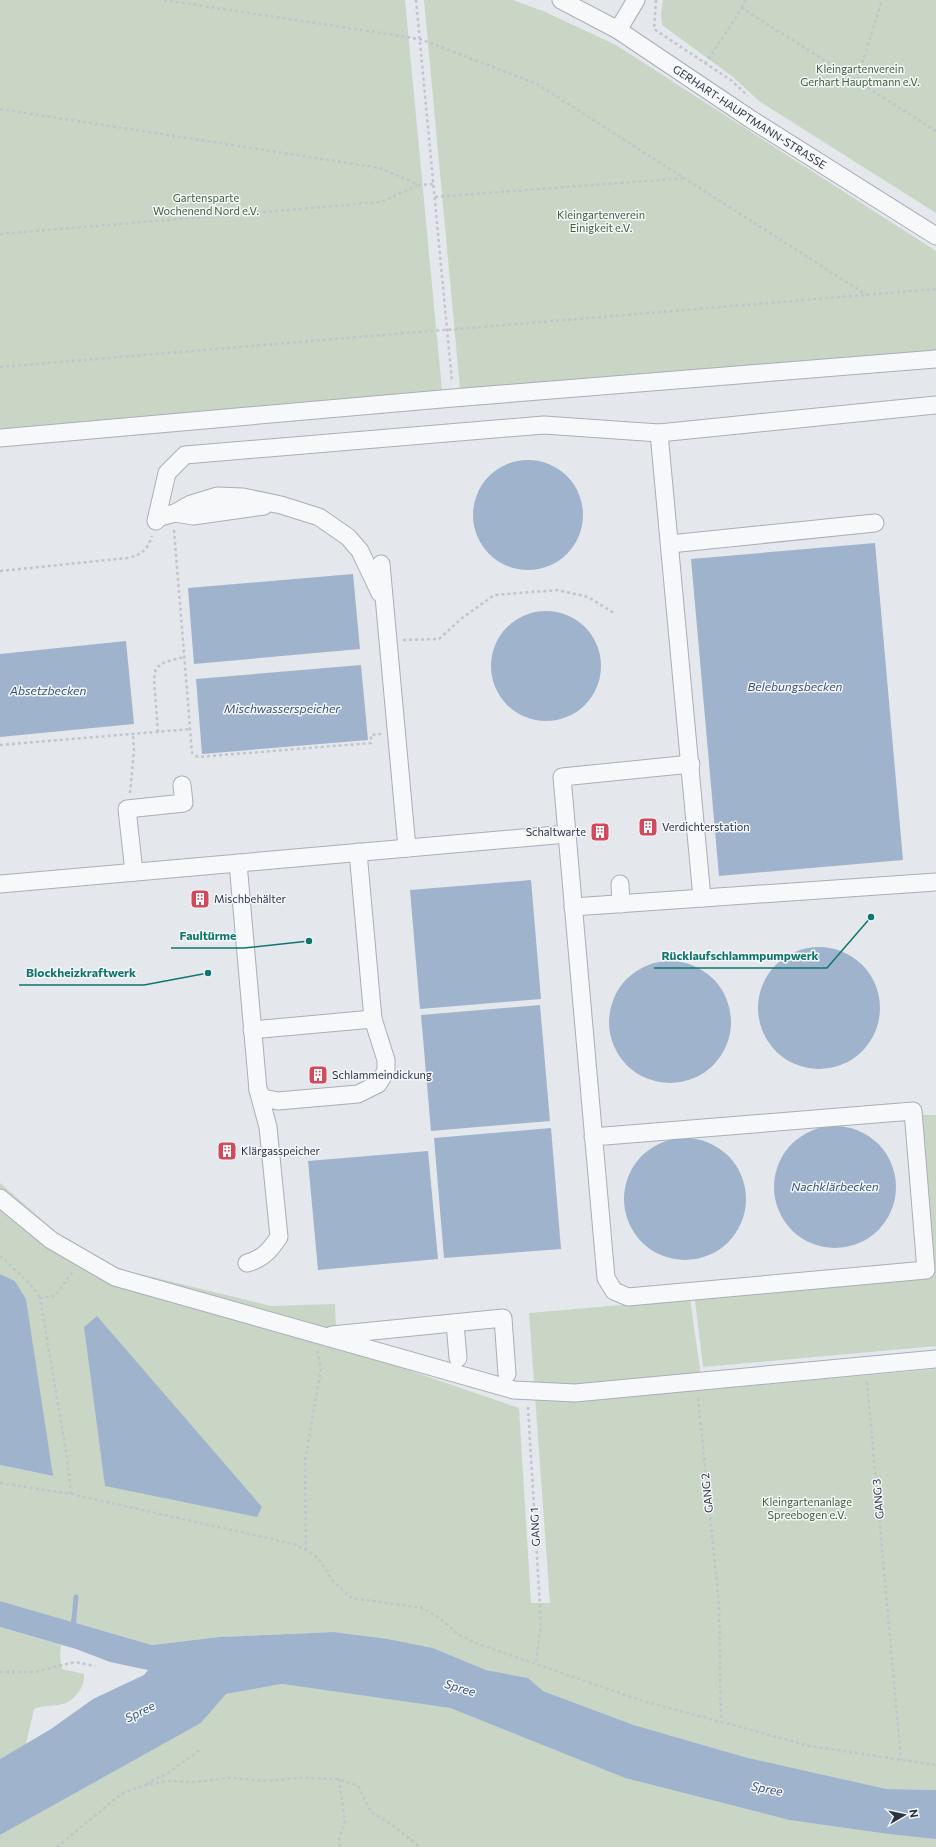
<svg xmlns="http://www.w3.org/2000/svg" width="936" height="1847" font-family="Commissioner,sans-serif">
<style>
.green{fill:#c9d6c5}
.water{fill:#9fb4cc}
.lines{fill:none;stroke-linecap:round;stroke-linejoin:round}
.stream{stroke:#9fb4cc;stroke-width:5}
.minor-casing{stroke:#a9aeb7;stroke-width:19}
.path{stroke:#c2c5cb;stroke-width:2.5;stroke-dasharray:3 3;stroke-linecap:butt}
.minor{stroke:#f7f8fa;stroke-width:17}
.labels{text-anchor:middle;stroke-width:3;stroke-linejoin:round;paint-order:stroke}
.park-label{font-size:11px;fill:#3f6138;stroke:#f4f6f9}
.street-label{font-size:11px;fill:#2b3445;stroke:#f4f6f9}
.poi-label{font-size:11px;fill:#2b3445;stroke:#f4f6f9;text-anchor:start}
.water-label{font-size:12px;font-style:italic;fill:#34527a;stroke:#f4f6f9}
.leader{fill:none;stroke:#0f766e;stroke-width:1.5}
.callout-dot{fill:#0f766e;stroke:#f4f6f9;stroke-width:1.5}
.callout-label{font-size:12px;text-anchor:middle;font-weight:bold;fill:#0f766e;stroke:#f4f6f9;stroke-width:3;stroke-linejoin:round;paint-order:stroke}
</style>
<rect width="100%" height="100%" fill="#e4e7ec"/>
<path class="green" d="M 0,0 L 405,0 L 442,390 L 0,429 Z
M 424,0 L 513,0 L 543,11 L 616,45 L 936,251 L 936,350 L 460,389 Z
M 663,0 L 936,0 L 936,213 L 759,101 L 733,77 L 662,25 L 661,13 Z
M 920,1115 L 936,1115 L 936,1346 L 703,1367 L 695,1300 L 932,1276 Z
M 0,1183 L 56,1232 L 115,1268 L 271,1306 L 335,1304 L 336,1328 L 324,1341 L 519,1408 L 531,1603 L 550,1603 L 529,1313 L 690,1299 L 703,1390 L 936,1369 L 936,1790 L 887,1789 L 748,1758 L 634,1725 L 543,1691 L 528,1678 L 486,1670 L 433,1648 L 388,1639 L 334,1632 L 219,1637 L 152,1645 L 0,1601 L 0,1465 L 52,1476 L 26,1299 L 15,1281 L 0,1274 Z
M 0,1627 L 61,1645 L 60,1656 L 62,1669 L 84,1674 C 84,1683 83,1686 77,1694 C 65,1710 51,1702 34,1709 L 26,1744 L 0,1759 Z
M 282,1684 L 450,1708 L 625,1778 L 789,1820 L 888,1834 L 936,1839 L 936,1847 L 0,1847 L 0,1835 L 201,1723 L 226,1694 Z"/>
<path class="water" d="M473 515a55 55 0 1 1 110 0a55 55 0 1 1-110 0Z
M 875,543 L 903,860 L 719,876 L 691,559 Z
M 353,574 L 360,649 L 194,664 L 188,588 Z
M491 666a55 55 0 1 1 110 0a55 55 0 1 1-110 0Z
M 126,641 L 134,724 L 0,737 L 0,654 Z
M 361,665 L 368,740 L 202,754 L 196,679 Z
M 531,880 L 541,999 L 420,1009 L 410,890 Z
M758 1008a61 61 0 1 1 122 0a61 61 0 1 1-122 0Z
M609 1022a61 61 0 1 1 122 0a61 61 0 1 1-122 0Z
M 540,1005 L 550,1121 L 431,1131 L 421,1015 Z
M774 1187a61 61 0 1 1 122 0a61 61 0 1 1-122 0Z
M 551,1128 L 561,1249 L 444,1258 L 434,1138 Z
M624 1199a61 61 0 1 1 122 0a61 61 0 1 1-122 0Z
M 428,1151 L 438,1259 L 318,1270 L 308,1161 Z
M 0,1274 L 15,1281 L 26,1299 L 53,1476 L 0,1465 Z
M 97,1316 L 262,1507 L 257,1517 L 105,1486 L 84,1327 Z
M 0,1601 L 152,1645 L 219,1637 L 334,1632 L 388,1639 L 433,1648 L 486,1670 L 528,1678 L 543,1691 L 634,1725 L 748,1758 L 887,1789 L 936,1790 L 936,1839 L 888,1834 L 789,1820 L 625,1778 L 450,1708 L 282,1684 L 226,1694 L 201,1723 L 0,1835 L 0,1759 L 51,1729 L 93,1699 L 144,1675 L 148,1670 L 110,1662 L 76,1649 L 0,1627 Z"/>
<g class="lines">
<path class="stream" d="M 73,1629 L 76,1597"/>
<g class="minor-casing">
<g id="minor">
<path id="s1" d="M 561,0 L 618,30 L 752,120 L 936,236"/>
<path d="M 618,30 L 636,0"/>
<path d="M 0,438 L 453,398 L 936,359"/>
<path d="M 175,513 L 193,516 L 264,506"/>
<path d="M 157,518 L 175,513 L 191,504 L 217,496 L 243,497 L 281,505 L 319,517 L 348,537 L 360,551 L 380,593"/>
<path d="M 156,521 L 167,473 L 185,455 L 544,425 L 659,433"/>
<path d="M 670,544 L 875,523"/>
<path d="M 381,564 L 407,848"/>
<path d="M 238,863 L 258,1090 L 268,1127 L 279,1237 C 271,1249 263,1259 247,1263"/>
<path d="M 134,872 L 127,809 L 184,803 L 182,785"/>
<path d="M 0,884 L 567,834"/>
<path d="M 620,884 L 621,904"/>
<path d="M 702,898 L 659,433 L 936,405"/>
<path d="M 573,907 L 936,882"/>
<path d="M 252,1030 L 373,1019"/>
<path d="M 258,1090 L 263,1098 L 278,1101 L 358,1094 L 378,1084 L 386,1071 L 386,1060 L 373,1019 L 358,852"/>
<path d="M 593,1137 L 913,1111 L 926,1270 L 628,1297 L 614,1291 L 606,1278 C 591,1111 576,944 562,777 L 691,764"/>
<path d="M 0,1198 L 51,1240 L 115,1277 L 514,1390 L 575,1393 L 936,1359"/>
<path d="M 455,1323 L 458,1358"/>
<path d="M 332,1335 L 503,1318 L 507,1374"/>
</g>
</g>
<path class="path" d="M 164,0 L 420,39 L 537,84 L 867,295
M 416,0 L 452,382
M 656,0 L 654,29 L 732,81 L 748,96
M 742,8 L 745,0
M 705,64 L 742,8 L 936,131
M 857,80 L 882,0
M 0,109 L 380,168 L 419,185 L 433,184
M 435,197 L 685,178
M 0,234 L 381,202 L 418,185
M 0,367 L 936,289
M 174,530 L 192,753 L 198,757 L 371,743 L 371,735 L 381,734
M 0,571 L 127,558 C 141,555 147,551 152,536
M 403,640 L 439,639 L 461,619 L 494,595 L 558,590 L 588,597 L 614,613
M 158,732 L 154,679 L 156,668 L 165,662 L 184,657
M 0,745 L 190,729
M 130,793 L 134,751 L 133,734
M 0,1256 L 4,1259 L 30,1284 L 40,1297
M 867,1382 L 901,1760
M 698,1398 L 719,1604 L 721,1722
M 528,1407 L 541,1623 L 536,1663
M 0,1483 L 71,1494 L 294,1544 L 313,1554 L 321,1562 L 332,1580 L 352,1598 L 422,1608 L 438,1617 L 458,1634 L 478,1644 L 536,1664 L 643,1701 L 810,1746 L 936,1765
M 71,1494 L 67,1457 L 40,1298 L 55,1296 L 73,1271
M 306,1550 L 305,1461 L 321,1369 L 317,1350
M 0,1672 L 34,1672 L 75,1662 L 95,1666
M 339,1779 L 345,1824 L 339,1837 L 340,1847
M 146,1784 L 168,1773 L 200,1750
M 57,1847 L 121,1794 L 142,1786 L 166,1781 L 195,1782 L 231,1778 L 264,1781 L 301,1778 L 339,1779 L 358,1786 L 371,1812 L 391,1824 L 420,1847"/>
<use href="#minor" class="minor"/>
</g>
<defs>
<g id="building-square" transform="scale(1)"><rect x="-9" y="-9" width="18" height="18" rx="4" fill="#d1495b" stroke="#f4f6f9"/><path d="M-4-6H4V6H1V3H-1V6H-4ZM-2.5-4.3h1.7v1.8h-1.7ZM.8-4.3h1.7v1.8H.8ZM-2.5-1h1.7V.8h-1.7ZM.8-1h1.7V.8H.8Z" fill="#fff"/></g>
</defs>
<g fill-rule="evenodd">
<use href="#building-square" x="648" y="827"/>
<use href="#building-square" x="600" y="832"/>
<use href="#building-square" x="200" y="899"/>
<use href="#building-square" x="318" y="1075"/>
<use href="#building-square" x="227" y="1151"/>
</g>
<g class="labels">
<g class="park-label">
<text x="860" y="73">Kleingartenverein<tspan x="860" dy="13">Gerhart Hauptmann e.V.</tspan></text>
<text x="206" y="202">Gartensparte<tspan x="206" dy="13">Wochenend Nord e.V.</tspan></text>
<text x="601" y="219">Kleingartenverein<tspan x="601" dy="13">Einigkeit e.V.</tspan></text>
<text x="807" y="1506">Kleingartenanlage<tspan x="807" dy="13">Spreebogen e.V.</tspan></text>
</g>
<g class="street-label">
<text dy="4" stroke="none"><textPath href="#s1" startOffset="222">GERHART-HAUPTMANN-STRASSE</textPath></text>
<text transform="translate(707 1493) rotate(-96)" y="4">GANG 2</text>
<text transform="translate(878 1499) rotate(-95)" y="4">GANG 3</text>
<text transform="translate(535 1527) rotate(-93)" y="4">GANG 1</text>
</g>
<g class="poi-label">
<text x="662" y="831">Verdichterstation</text>
<text x="586" y="836" text-anchor="end">Schaltwarte</text>
<text x="214" y="903">Mischbehälter</text>
<text x="332" y="1079">Schlammeindickung</text>
<text x="241" y="1155">Klärgasspeicher</text>
</g>
<g class="water-label">
<text x="795" y="691">Belebungsbecken</text>
<text x="48" y="695">Absetzbecken</text>
<text x="282" y="713">Mischwasserspeicher</text>
<text x="835" y="1191">Nachklärbecken</text>
<text transform="translate(460 1688) rotate(16)" y="4">Spree</text>
<text transform="translate(140 1712) rotate(-27)" y="4">Spree</text>
<text transform="translate(767 1789) rotate(11)" y="4">Spree</text>
</g>
</g>
<path class="leader" d="M309 941L244 948H171M871 917L827 968H654M208 973L144 985H19"/>
<g class="callout-dot">
<circle cx="309" cy="941" r="4"/>
<circle cx="871" cy="917" r="4"/>
<circle cx="208" cy="973" r="4"/>
</g>
<g class="callout-label">
<text x="208" y="940">Faultürme</text>
<text x="740" y="960">Rücklaufschlammpumpwerk</text>
<text x="81" y="977">Blockheizkraftwerk</text>
</g>
<g transform="translate(904 1815) rotate(81)" stroke="#f4f6f9" stroke-width="3" paint-order="stroke">
<path d="M0-3L7 15L0 10L-7 15Z" fill="#2b3445"/>
<text y="-6" font-size="11" font-weight="bold" text-anchor="middle" fill="#2b3445">N</text>
</g>
</svg>
